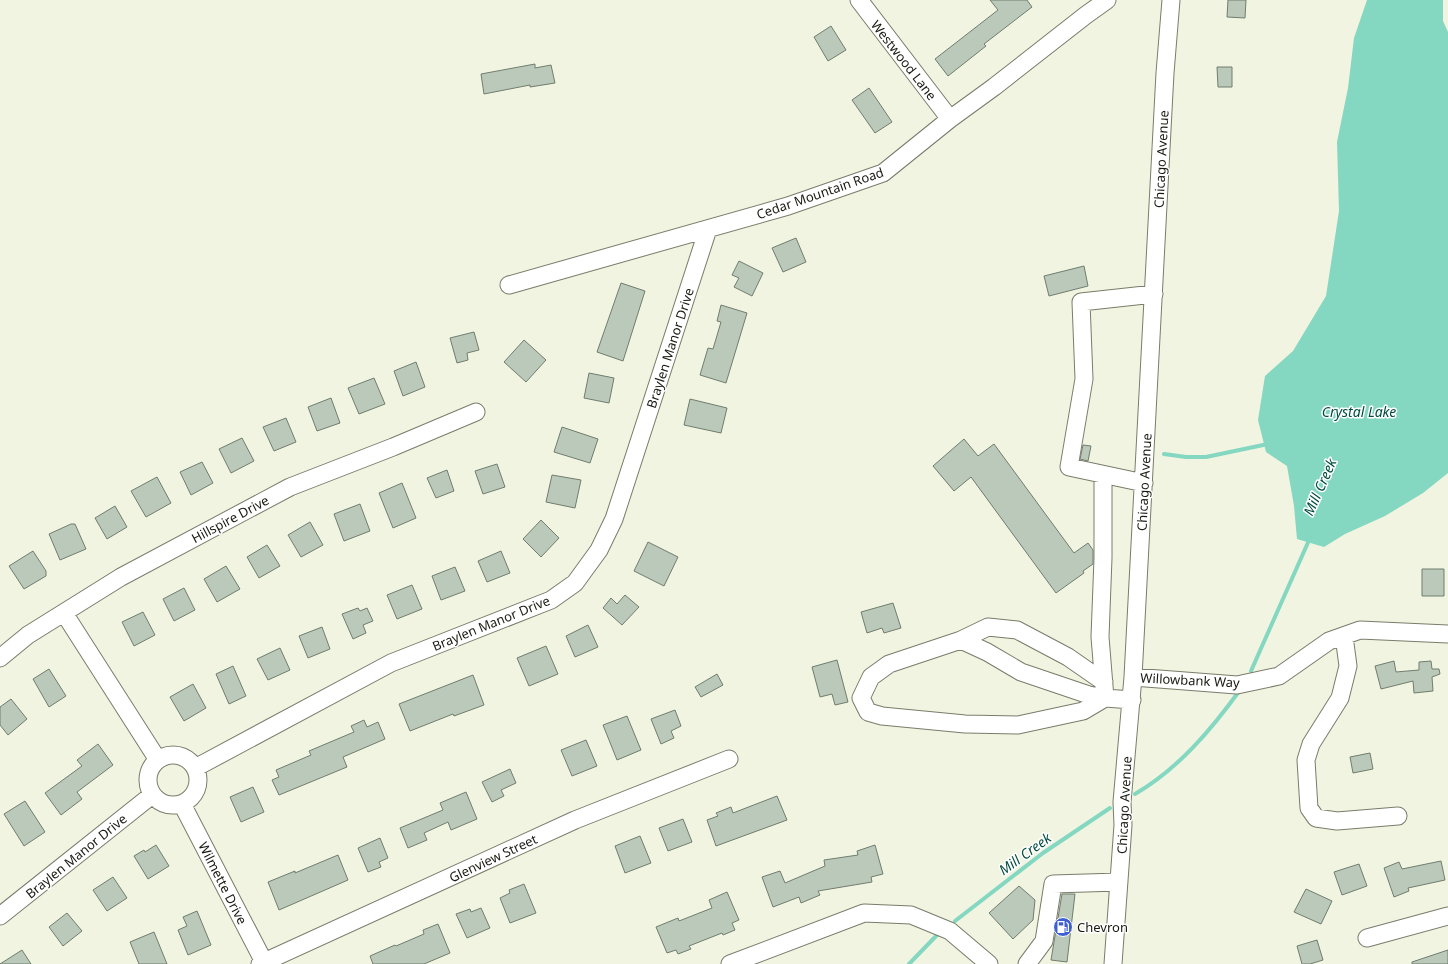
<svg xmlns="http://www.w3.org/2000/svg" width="1448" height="964" font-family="'Noto Sans',sans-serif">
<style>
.water{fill:#84d7c1}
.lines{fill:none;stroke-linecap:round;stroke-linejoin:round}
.stream{stroke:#84d7c1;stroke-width:4}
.building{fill:#bac9ba;stroke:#707d6f}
.minor-casing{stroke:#7a7c6b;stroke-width:19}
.minor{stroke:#fff;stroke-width:17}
.labels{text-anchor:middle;stroke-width:3;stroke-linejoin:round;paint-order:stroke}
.street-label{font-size:13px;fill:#1a1a13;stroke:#fff}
.poi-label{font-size:13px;fill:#1a1a13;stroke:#fff;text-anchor:start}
.water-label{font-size:14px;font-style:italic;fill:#004c3e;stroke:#fff}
</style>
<rect width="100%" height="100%" fill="#f1f4e0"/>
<path class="water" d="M 1367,0 L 1443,0 L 1443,21 L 1448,32 L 1448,473 L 1423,493 L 1385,516 L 1345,534 L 1324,547 L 1297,539 L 1294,506 L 1287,466 L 1266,452 L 1258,420 L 1265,376 L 1293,351 L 1326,296 L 1339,211 L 1337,142 L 1348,88 L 1354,38 Z"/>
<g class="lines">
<path class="stream" d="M 1164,454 L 1186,457 L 1206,457 L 1268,444
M 1251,671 L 1310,538
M 1135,794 C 1178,769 1211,730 1240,690
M 955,921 L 1043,853 L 1110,808
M 909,964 L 938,934"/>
</g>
<path class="building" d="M 990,0 L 1027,0 L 1032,7 L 984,44 L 986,46 L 948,76 L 935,59 L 998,10 Z
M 1228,0 L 1246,0 L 1245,18 L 1227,17 Z
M 831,26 L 846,50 L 828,61 L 814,37 Z
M 535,64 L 535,68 L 551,65 L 555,83 L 530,87 L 530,85 L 484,94 L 481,74 Z
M 1217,67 L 1232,67 L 1232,87 L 1218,87 Z
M 869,88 L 892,122 L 875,133 L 852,100 Z
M 796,238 L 806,262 L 783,272 L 772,248 Z
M 739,261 L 763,273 L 752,296 L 734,287 L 739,278 L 732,275 Z
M 1084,266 L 1088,286 L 1049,296 L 1044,276 Z
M 621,283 L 645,291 L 623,361 L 597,352 Z
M 721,305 L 747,313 L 726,383 L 700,375 L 708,348 L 713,349 L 721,322 L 717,321 Z
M 474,332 L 479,350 L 467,353 L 468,360 L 457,363 L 450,338 Z
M 524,340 L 546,360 L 526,382 L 504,362 Z
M 416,362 L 425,387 L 403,396 L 394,371 Z
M 589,373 L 614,378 L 609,403 L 584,398 Z
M 374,378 L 385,404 L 359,414 L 348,388 Z
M 331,398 L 340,423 L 317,431 L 308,407 Z
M 690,399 L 727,408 L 721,433 L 684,425 Z
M 286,418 L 296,442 L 274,451 L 263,427 Z
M 562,427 L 598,439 L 590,463 L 554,452 Z
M 242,438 L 254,461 L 231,473 L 219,449 Z
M 964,439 L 978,456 L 994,444 L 1074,553 L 1088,543 L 1093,550 L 1093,564 L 1083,571 L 1084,573 L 1056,593 L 971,477 L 954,491 L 933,466 Z
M 1083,445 L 1091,446 L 1088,461 L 1080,459 Z
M 202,462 L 213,483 L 191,495 L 180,472 Z
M 497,464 L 505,487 L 483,494 L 475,471 Z
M 447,470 L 454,491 L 436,498 L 427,478 Z
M 552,475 L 581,480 L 575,508 L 546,502 Z
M 157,477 L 171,503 L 146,517 L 131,491 Z
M 402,483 L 416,518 L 393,528 L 379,493 Z
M 360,504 L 370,531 L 344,541 L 334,514 Z
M 115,506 L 127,527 L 107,539 L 95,518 Z
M 541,520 L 559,538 L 541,557 L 523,539 Z
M 310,522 L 323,545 L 301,557 L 288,535 Z
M 71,524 L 75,524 L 86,549 L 60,560 L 49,534 Z
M 648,542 L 678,557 L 664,586 L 634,571 Z
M 267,545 L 280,566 L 259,578 L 247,557 Z
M 33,551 L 46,571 L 46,576 L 24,589 L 9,566 Z
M 501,551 L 510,573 L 487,582 L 478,561 Z
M 226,566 L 240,589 L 217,602 L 204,579 Z
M 455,567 L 465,591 L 441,600 L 432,576 Z
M 1422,569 L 1444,569 L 1444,596 L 1422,596 Z
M 412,585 L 422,609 L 397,619 L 387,595 Z
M 184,588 L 195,610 L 174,621 L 163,599 Z
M 625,595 L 639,607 L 622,625 L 603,608 L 611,598 L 617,604 Z
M 893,603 L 901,628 L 884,633 L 882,628 L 867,633 L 861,612 Z
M 358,608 L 360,611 L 367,608 L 373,621 L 363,625 L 366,633 L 353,639 L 342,614 Z
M 143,612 L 155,635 L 134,646 L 122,622 Z
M 588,625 L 598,647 L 575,657 L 566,636 Z
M 322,627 L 330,649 L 308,658 L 299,636 Z
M 546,646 L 558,674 L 529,686 L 517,658 Z
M 280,648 L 290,670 L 268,680 L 257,659 Z
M 837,660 L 848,702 L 835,705 L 832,694 L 820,697 L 812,667 Z
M 1394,661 L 1396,672 L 1419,670 L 1419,662 L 1431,661 L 1432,669 L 1439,669 L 1440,674 L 1432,677 L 1433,691 L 1414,693 L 1413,681 L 1381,689 L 1375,666 Z
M 233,666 L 246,696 L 229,704 L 216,674 Z
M 49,669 L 66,696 L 49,707 L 33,679 Z
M 717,674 L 723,685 L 701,697 L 695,687 Z
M 473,675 L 484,705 L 454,716 L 453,714 L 410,731 L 399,704 Z
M 193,684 L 206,708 L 184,721 L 170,697 Z
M 11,699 L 27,719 L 8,735 L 0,725 L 0,707 Z
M 675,710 L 681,726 L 671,731 L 674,738 L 661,744 L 651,719 Z
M 627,716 L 641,750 L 617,760 L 603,725 Z
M 364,720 L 367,727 L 378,722 L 385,739 L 343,757 L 347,767 L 279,795 L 272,780 L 279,777 L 276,770 L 311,755 L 309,751 L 354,732 L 351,726 Z
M 586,740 L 597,766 L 572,776 L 561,750 Z
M 98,744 L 113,765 L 77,792 L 82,799 L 61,815 L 45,793 L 82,766 L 77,760 Z
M 1370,753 L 1373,769 L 1353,773 L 1350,757 Z
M 510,769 L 516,783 L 501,790 L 504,796 L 492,802 L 482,782 Z
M 253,787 L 264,812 L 241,822 L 230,797 Z
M 466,792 L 477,819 L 451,830 L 448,822 L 424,833 L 427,840 L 408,848 L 400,828 L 443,810 L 440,803 Z
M 777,796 L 787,820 L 716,846 L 707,820 L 718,816 L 716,813 L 731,807 L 733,813 Z
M 25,801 L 45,832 L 24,846 L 4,814 Z
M 683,819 L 692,842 L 668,851 L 659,828 Z
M 640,836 L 651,863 L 625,873 L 615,846 Z
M 380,838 L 388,858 L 379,862 L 381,867 L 368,872 L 358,848 Z
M 156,845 L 169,866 L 148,879 L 134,856 L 144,850 L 145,852 Z
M 875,845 L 883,874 L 871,877 L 872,882 L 818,891 L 820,895 L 801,903 L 799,897 L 773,907 L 762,877 L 780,871 L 785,883 L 825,866 L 824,860 L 858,855 L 857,851 Z
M 338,855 L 348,880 L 279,910 L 268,882 L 295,871 L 295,873 Z
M 1441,861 L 1445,880 L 1408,888 L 1409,891 L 1394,897 L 1384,868 L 1399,862 L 1402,869 Z
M 1359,864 L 1367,886 L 1342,895 L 1334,872 Z
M 113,877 L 127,898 L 107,911 L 93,890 Z
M 524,884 L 536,913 L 510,923 L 500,898 L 510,893 L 509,890 Z
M 1019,886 L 1035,900 L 1033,920 L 1013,939 L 989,913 Z
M 1306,889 L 1332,901 L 1321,924 L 1294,912 Z
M 727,892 L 739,920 L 732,923 L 735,930 L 723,935 L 722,933 L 689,946 L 691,949 L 678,954 L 676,950 L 667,953 L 656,927 L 678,918 L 679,921 L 712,908 L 709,900 Z
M 1062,894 L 1075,894 L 1067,962 L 1051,960 Z
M 481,908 L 490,928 L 467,938 L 456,914 L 470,909 L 471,912 Z
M 197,911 L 211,945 L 188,955 L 178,930 L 187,926 L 183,917 Z
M 67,913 L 82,931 L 63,946 L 49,927 Z
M 438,924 L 450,953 L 424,964 L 373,964 L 370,956 L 395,945 L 396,946 L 424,934 L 423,930 Z
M 154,932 L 167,964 L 139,964 L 130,942 Z
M 1317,940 L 1323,960 L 1310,964 L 1302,964 L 1297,946 Z
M 22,950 L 31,964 L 0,964 Z
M 1448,950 L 1448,964 L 1412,964 L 1412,962 Z"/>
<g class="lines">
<g class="minor-casing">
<path id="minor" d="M 859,0 L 950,119
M 509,285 L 788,206 L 883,173 L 950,119 L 994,87 L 1086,15 L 1107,0
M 1103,475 L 1103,558 L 1100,637 L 1105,698 L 1132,700
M 1144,483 L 1069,467 L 1084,379 L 1081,302 L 1154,294
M 64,613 L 158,760
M 1344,636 L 1348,666 L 1340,698 L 1311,744 L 1306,760 L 1309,808 L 1316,818 L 1337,821 L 1398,816
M 961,640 L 987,652 L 1021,672 L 1089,695 L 1105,698 L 1083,711 L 1018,725 L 965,724 L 882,716 L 868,712 L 861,698 L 871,677 L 889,664 Z
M 961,640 L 988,627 L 1017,630 L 1068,657 L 1104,682
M 0,658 L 28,635 L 121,577 L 290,487 L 393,447 L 476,412
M 1133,677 L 1237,685 L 1279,676 L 1329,641 L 1360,630 L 1448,634
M148 780a25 25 0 1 1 50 0a25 25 0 1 1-50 0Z
M 195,768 L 391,663 L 551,600 L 575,583 L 599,550 L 614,519 L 708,229
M 182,804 L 264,962
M 0,916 L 152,795
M 1367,938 L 1448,916
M 260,964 L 575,820 L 729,759
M 730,964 L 864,913 L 911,915 L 950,931 L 989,964
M 1027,964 L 1044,941 L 1053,884 L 1119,882
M 1113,964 L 1123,825 L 1122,802 L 1133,677 L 1165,73 L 1171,0"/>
</g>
<use href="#minor" class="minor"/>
</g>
<defs>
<g id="fuel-disc" transform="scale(1)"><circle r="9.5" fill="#4060d2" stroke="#fff"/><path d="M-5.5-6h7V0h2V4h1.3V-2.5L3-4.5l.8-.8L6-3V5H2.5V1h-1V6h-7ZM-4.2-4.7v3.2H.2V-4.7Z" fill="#fff"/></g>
</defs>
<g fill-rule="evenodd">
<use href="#fuel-disc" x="1063" y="927"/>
</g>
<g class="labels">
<g class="street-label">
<text transform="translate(904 60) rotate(52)" y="5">Westwood Lane</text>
<text transform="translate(1161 159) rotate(-87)" y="5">Chicago Avenue</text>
<text transform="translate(820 193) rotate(-19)" y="5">Cedar Mountain Road</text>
<text transform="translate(670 348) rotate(-72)" y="5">Braylen Manor Drive</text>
<text transform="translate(1144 482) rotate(-87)" y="5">Chicago Avenue</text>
<text transform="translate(230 519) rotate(-28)" y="5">Hillspire Drive</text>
<text transform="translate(491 623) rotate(-22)" y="5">Braylen Manor Drive</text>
<text transform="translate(1190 680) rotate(3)" y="5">Willowbank Way</text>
<text transform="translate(1124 805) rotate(-87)" y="5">Chicago Avenue</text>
<text transform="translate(76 856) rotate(-39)" y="5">Braylen Manor Drive</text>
<text transform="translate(493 858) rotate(-25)" y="5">Glenview Street</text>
<text transform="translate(223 883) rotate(63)" y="5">Wilmette Drive</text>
</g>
<g class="poi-label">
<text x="1077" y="932">Chevron</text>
</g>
<g class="water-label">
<text x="1359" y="417">Crystal Lake</text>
<text transform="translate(1320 487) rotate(-66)" y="5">Mill Creek</text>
<text transform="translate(1025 854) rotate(-36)" y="5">Mill Creek</text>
</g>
</g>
</svg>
